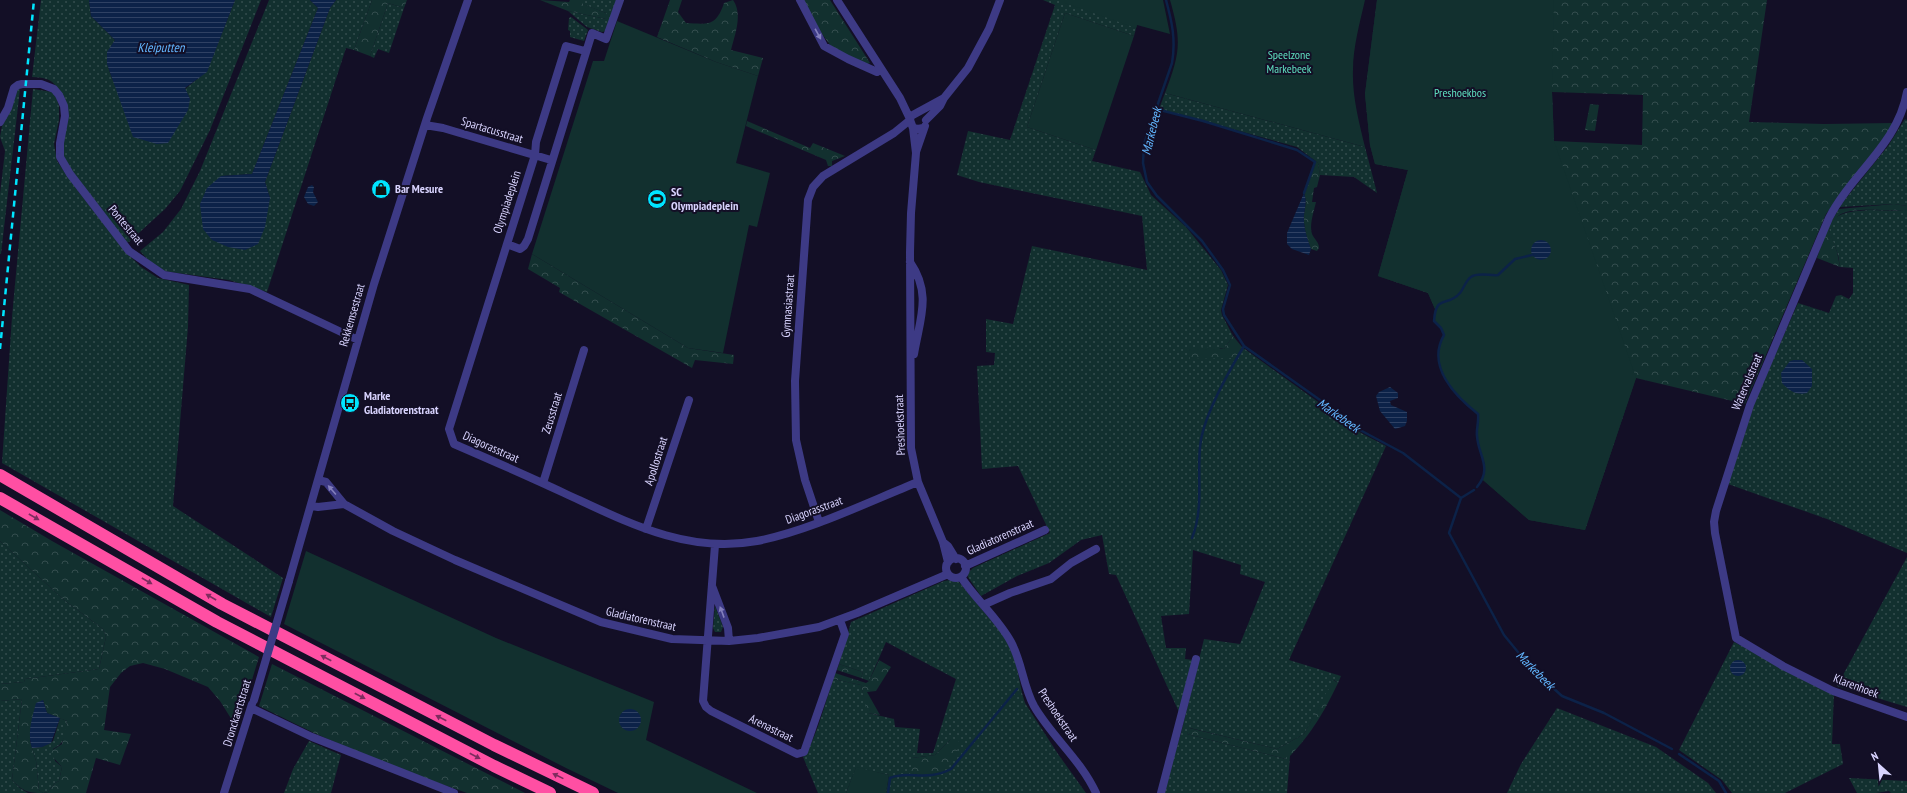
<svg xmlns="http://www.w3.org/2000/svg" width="1907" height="793" font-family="'PT Sans Narrow',sans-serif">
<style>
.grass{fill:url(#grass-dots);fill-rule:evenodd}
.forest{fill:url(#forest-crowns);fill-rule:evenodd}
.green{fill:#12302f}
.water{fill:url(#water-rules)}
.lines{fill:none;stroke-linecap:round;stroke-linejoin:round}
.stream{stroke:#0c2248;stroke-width:2.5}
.minor{stroke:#3d3a85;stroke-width:8}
.highway{stroke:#ff4fa3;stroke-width:12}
.rail{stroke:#00e5ff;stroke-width:2.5;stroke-dasharray:6 5;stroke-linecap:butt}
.minor-bridge{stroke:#3d3a85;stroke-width:8}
.oneway{fill:#837fbc}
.oneway2{fill:#7d2c5e}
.labels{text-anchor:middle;stroke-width:4;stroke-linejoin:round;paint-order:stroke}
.park-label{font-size:12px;fill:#5fe0c0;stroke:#130f26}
.street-label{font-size:12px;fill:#d9d4ff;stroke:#130f26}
.poi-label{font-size:12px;font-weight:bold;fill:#d9d4ff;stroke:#130f26;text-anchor:start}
.water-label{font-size:13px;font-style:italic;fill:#62b6ff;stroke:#130f26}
</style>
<defs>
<pattern id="grass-dots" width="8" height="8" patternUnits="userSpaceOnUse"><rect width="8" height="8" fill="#12302f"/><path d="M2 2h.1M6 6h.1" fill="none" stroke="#344d4e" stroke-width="1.8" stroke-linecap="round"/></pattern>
<pattern id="forest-crowns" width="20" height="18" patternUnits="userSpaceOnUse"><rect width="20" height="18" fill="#12302f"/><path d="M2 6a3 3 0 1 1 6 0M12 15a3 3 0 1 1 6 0" fill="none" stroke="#344d4e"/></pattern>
<pattern id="water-rules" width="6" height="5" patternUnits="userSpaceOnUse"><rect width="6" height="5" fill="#0c2248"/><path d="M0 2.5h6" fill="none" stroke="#2f4163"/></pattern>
</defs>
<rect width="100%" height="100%" fill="#130f26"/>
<path class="grass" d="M 41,0 L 89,0 L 91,16 L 115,40 C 103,59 107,65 115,85 L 190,99 L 185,89 L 207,71 L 235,0 L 261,0 L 210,130 L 180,191 L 165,209 L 129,242 L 126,242 L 69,167 C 55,143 69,135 67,113 C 67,108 63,103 62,98 C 55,81 51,78 32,77 Z
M 269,0 L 310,0 L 318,8 L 252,174 L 221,176 L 270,198 L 265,182 L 330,8 L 336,0 L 372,0 L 354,50 L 346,48 L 267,292 L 229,280 L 163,271 L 151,263 L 140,251 L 163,232 L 181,209 L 200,171 Z
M 583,0 L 617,0 L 606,31 L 602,32 L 587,27 L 568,11 L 606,19 L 606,13 L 582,4 Z
M 1043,0 L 1073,0 L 1137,25 L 1134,36 L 1065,13 L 1027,127 L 1096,150 L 1092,161 L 1140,172 L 1151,195 L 1186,227 L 1221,270 L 1228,285 L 1221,310 L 1222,315 L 1233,336 L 1224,349 L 1219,348 L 1236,358 L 1242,347 L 1361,433 L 1386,446 L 1289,660 L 1341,676 L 1338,683 L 1334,680 L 1304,734 L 1277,749 L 1190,728 L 1187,734 L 1286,759 L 1286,756 L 1290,756 L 1287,793 L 1163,793 L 1181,733 L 1204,639 L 1240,644 L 1265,582 L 1240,574 L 1241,565 L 1193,550 L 1189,614 L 1161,616 L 1166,648 L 1186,648 L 1185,659 L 1193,660 L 1179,712 L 1116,575 L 1109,574 L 1102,535 L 1081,540 L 1049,563 L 1017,576 L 981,596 L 968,577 L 968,573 L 973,568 L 1050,533 L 1018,466 L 982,469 L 977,366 L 994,365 L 995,353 L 986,352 L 986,319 L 1013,324 L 1032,246 L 1147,270 L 1142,216 L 979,182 L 957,175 L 968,131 L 1010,140 L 1055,5 Z
M 388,3 L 404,8 L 389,53 L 378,49 L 374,58 L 370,56 Z
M 571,17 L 588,30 L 584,41 L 570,37 L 570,31 L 568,30 L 569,18 Z
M 20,89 L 1,254 L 0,254 L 0,194 L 5,151 L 0,137 L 2,126 L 7,117 L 17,90 Z
M 33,89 L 52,92 L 56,97 L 59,106 L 59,120 L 54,144 L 57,161 L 78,191 L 125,251 L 141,267 L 158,278 L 189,285 L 188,327 L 173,506 L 283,578 L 271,617 L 2,463 L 12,317 Z
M 1165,93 L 1365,147 L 1377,193 L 1354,177 L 1320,175 L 1318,163 L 1297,147 L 1159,109 Z
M 1905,119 L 1907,120 L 1907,206 L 1894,204 L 1839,207 L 1888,146 Z
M 1869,210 L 1907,211 L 1907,553 L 1827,519 L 1728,484 L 1756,398 L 1798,303 L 1829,313 L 1836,296 L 1841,295 L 1849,299 L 1853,293 L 1853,268 L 1840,267 C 1839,262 1839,257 1837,252 C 1835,246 1832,240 1830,234 C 1825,212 1855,211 1869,210 Z
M 0,541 L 64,600 L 103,629 L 106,637 L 99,669 L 25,679 L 24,682 L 0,684 Z
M 1907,557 L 1907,707 L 1837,686 Z
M 950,580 L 958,581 L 1005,637 L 1016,663 L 1022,693 L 1025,703 L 1058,754 L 1086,793 L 886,793 L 889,775 L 856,768 L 846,793 L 818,793 L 803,757 C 812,752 829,692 833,679 L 861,685 L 868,713 L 894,719 L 895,727 L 920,729 L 917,753 L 933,753 L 956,679 L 886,642 L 869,681 L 861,678 L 863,672 L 839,664 L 851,622 L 944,581 ZM 951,739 L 935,774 L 912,758 L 935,755 Z
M 715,606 L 723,627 L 721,632 L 715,632 L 713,628 Z
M 1734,642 L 1834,693 L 1832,744 L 1840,744 L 1843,764 L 1785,793 L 1732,793 L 1722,780 L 1679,750 Z
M 22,699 L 12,780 L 20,788 L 28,793 L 0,793 L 0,701 Z
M 1557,708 L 1656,747 L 1708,783 L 1716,793 L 1507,793 L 1521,764 Z
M 60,718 L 67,721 C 65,734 66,743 53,749 L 55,761 L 62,767 L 59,781 L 55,783 L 48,792 L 43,793 L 39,790 L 36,761 L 32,748 L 42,747 L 53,741 Z
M 309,741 L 341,755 L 331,793 L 284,793 L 293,769 Z
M 1849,778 L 1907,781 L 1907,793 L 1891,793 L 1889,791 L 1876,793 L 1857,793 Z"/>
<path class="forest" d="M 372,0 L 407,0 L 404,8 L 388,3 L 370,56 L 354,50 Z
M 540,0 L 569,2 L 570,0 L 583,0 L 583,4 L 606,13 L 608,16 L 606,19 L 568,11 Z
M 670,0 L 682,0 L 678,12 L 686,23 C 708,24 716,27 724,3 L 733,0 C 743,14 735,34 731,50 L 763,58 L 758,76 L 716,62 L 657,37 Z
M 803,0 L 830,0 L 870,63 L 865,65 L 831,46 L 819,30 Z
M 1377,0 L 1767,0 L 1749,122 L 1824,124 L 1895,123 L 1826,214 L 1745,404 L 1636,378 L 1585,530 L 1529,520 L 1483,480 L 1485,464 L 1476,436 L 1479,422 L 1478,414 C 1455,395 1426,366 1444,335 L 1441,328 L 1434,321 L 1435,309 L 1428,293 L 1378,276 L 1408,170 L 1375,164 L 1370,145 L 1365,94 ZM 1552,92 L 1643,95 L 1642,145 L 1554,141 Z
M 1590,104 L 1599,105 L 1595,131 L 1585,130 Z
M 747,121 L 810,148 L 813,143 L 845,156 L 832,161 L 832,166 L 828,166 L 826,160 L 746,126 Z
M 1316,161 L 1318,163 L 1320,175 L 1317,187 L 1314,188 L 1312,202 L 1316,202 C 1314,211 1309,225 1312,234 C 1314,239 1319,242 1319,248 L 1317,251 L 1311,249 C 1307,239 1303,226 1304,215 C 1305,207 1307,201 1304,193 Z
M 1894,204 L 1907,206 L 1907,211 C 1892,211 1849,206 1838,216 C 1833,220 1832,225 1829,230 L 1837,252 L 1840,267 L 1817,258 L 1827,228 L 1839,209 Z
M 532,254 L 688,348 L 734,355 L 733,364 L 695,360 L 692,368 L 559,292 L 560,288 L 528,269 Z
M 1233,336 L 1242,347 L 1236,358 L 1190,359 L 1188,348 L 1197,347 L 1224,349 Z
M 0,510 L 52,541 L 259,657 L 237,728 L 220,701 L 208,687 L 165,669 L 143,663 L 130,666 L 121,673 L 110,687 L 104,730 L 131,734 L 120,765 L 96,758 L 86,793 L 44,793 L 48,792 L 55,783 L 59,781 L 62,767 L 52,756 L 51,751 L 62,744 L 67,721 L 47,713 L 43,700 L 30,741 L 36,761 L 39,790 L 43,793 C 27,793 23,791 12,780 L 22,699 L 0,701 L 0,684 L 24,682 L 25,679 L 99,669 L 106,637 L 103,629 L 64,600 L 0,541 Z
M 879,660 L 891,667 L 876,691 L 867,692 L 880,715 L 867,713 L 861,685 L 833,679 L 835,673 L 866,683 L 869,681 Z
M 272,664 L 525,793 L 467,793 L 396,768 L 314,733 L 259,706 Z
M 839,664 L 863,672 L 861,678 L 837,670 Z
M 1333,680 L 1338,683 C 1324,712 1312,733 1290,756 L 1286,756 L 1286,759 L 1187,734 L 1189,728 L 1277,749 L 1304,734 Z
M 951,739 L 958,740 L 960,744 L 950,765 L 935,774 L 910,775 L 912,758 L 935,755 Z"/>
<path class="green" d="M 1064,0 L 1163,0 L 1170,34 L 1137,25 L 1136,28 L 1065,3 Z
M 1170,0 L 1365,0 C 1360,22 1353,47 1353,70 C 1352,96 1359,122 1365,147 L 1165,93 C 1180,53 1182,42 1170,0 Z
M 1377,0 L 1554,0 L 1552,92 L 1554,141 L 1636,378 L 1585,530 L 1529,520 L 1483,480 L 1485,464 L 1476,436 L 1479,422 L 1478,414 C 1455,395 1426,366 1444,335 L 1441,328 L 1434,321 L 1435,309 L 1428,293 L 1378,276 L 1408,170 L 1375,164 L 1370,145 L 1365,94 Z
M 1065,13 L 1134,36 L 1096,150 L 1027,127 Z
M 617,21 L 716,62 L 758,76 L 736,163 L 770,173 L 757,227 L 749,225 L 723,353 L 688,348 L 532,254 L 593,61 L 604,61 Z
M 306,551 L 496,638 L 654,702 L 646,740 L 757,793 L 618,793 L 566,768 L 284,624 Z
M 856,767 L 889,775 L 886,793 L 846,793 Z"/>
<path class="water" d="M 89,0 L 235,0 L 207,72 L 185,88 L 190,99 L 188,110 L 168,143 L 157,144 L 133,137 L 107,64 L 107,52 L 115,40 L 91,16 Z
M 310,0 L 336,0 L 330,8 L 265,182 L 270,198 L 265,227 L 258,244 L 245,250 L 228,247 L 212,240 L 203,229 L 200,204 L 207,188 L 221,176 L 252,174 L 318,8 Z
M 312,185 L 314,187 L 313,192 L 318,202 L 314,206 L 308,204 L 304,197 L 308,187 Z
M 1304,193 C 1307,201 1305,207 1304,215 C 1303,226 1307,238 1311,249 L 1309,255 L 1292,249 L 1287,244 L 1287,233 Z
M1531 250a10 10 0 1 1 20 0a10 10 0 1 1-20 0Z
M 1794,360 L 1802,360 L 1812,369 L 1812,386 L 1807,393 C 1797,396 1788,390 1782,383 L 1781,373 L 1790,361 Z
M 1390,387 L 1398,393 L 1398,398 L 1390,401 L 1391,405 L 1407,412 L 1407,421 L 1405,426 L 1395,429 L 1380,411 L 1376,396 L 1379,392 Z
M1730 668a8 8 0 1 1 16 0a8 8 0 1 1-16 0Z
M 43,700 L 47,713 L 60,718 L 51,743 L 42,747 L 32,748 C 27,734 32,718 36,703 Z
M619 720a11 11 0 1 1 22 0a11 11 0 1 1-22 0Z"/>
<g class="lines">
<path class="stream" d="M 1166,0 C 1172,22 1176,40 1172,63 L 1144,144 L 1143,163 L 1147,182 L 1157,196 L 1202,241 L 1223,270 L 1230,285 L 1223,309 L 1224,315 L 1244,346 L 1351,422 L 1360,430 L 1403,453 L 1461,498 L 1449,533 L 1504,635 L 1531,668 L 1562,696 L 1604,713 L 1672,749
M 1156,109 L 1203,121 L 1297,150 L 1315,162 L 1304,193
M 1477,487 C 1493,468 1478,455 1477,436 C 1476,429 1479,422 1478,414 C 1455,396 1426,366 1444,335 L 1441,328 L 1434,321 C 1436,293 1447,308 1460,293 C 1464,288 1466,280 1471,277 C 1477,272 1491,276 1498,275 L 1515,259 L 1532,255
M 1461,498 L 1474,490
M 1192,538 C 1204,508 1197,478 1200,447 C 1202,418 1229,371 1244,346
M 1679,754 L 1719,781 L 1726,793
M 888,793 L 890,778 C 908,770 927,782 951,769 L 1017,689"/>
<path class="minor" d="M 800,0 L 824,46 L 848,59 L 877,72 L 881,69
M 837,0 L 900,98 L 910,119
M 585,51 L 566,46 L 536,142 L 535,155 L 507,244 L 520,249 L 524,246 L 528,239 L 592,33 L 606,39 L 620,0
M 1907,92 C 1898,144 1852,173 1829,218 L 1750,405 L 1716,511 L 1714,522 L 1715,533 L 1736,638 L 1783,666 L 1833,691 L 1907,717
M 926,120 L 940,106 L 944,98 L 968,68 L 989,29 L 1000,0
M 0,122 L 8,108 L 14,88 L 18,85 L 22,84 L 41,84 L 54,89 L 59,95 L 64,106 L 65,116 L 60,143 L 60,157 L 70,174 L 129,251 L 164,275 L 250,289 L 358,340
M 425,125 L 443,128 L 551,160
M 913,128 L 916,153 L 911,213 L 910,252 L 911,448 L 918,482 L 943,542 L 948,562
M 923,128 L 918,129 L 913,128 L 910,120 L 911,116 L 944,98
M 916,152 L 925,126
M 507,244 L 449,429 L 454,444 C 491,460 528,476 564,493 C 627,522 686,554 757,541 C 809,531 868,502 918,482
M 910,262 C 932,294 920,318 914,354
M 318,480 L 326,482 L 344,504 L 393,531 L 455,560 L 601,622 L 672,639 L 729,641 L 758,638 L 819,627 L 857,613 L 948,574
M 543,483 L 584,350
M 312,506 L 318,507 L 344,504
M 819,522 L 805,480 L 796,440 L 795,381 L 808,200 L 813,187 L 823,176 L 894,133 L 910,120
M 646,529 L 689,400
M 943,542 L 948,546 L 956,559
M 715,545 L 703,701 L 706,707 L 711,711 L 797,754 L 804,752 L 845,634 L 840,620
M946 568a10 10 0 1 1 20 0a10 10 0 1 1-20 0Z
M 965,566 L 1045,530
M 961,577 C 976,600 998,618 1011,642 C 1022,662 1023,686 1034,706 C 1052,737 1081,760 1096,793
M 289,581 L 374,284 L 427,118 L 468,0
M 712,586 L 728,628 L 729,641
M 983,605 L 1010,593 L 1051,579 L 1071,563 L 1096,549
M 251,708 L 312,737 L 454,793
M 224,793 L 252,704
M 1161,793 L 1196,659"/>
<path class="highway" d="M 0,475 L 222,604 L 494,745 L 593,793
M 0,498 L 217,622 L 494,766 L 550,793"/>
<path class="rail" d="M 0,349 L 34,0"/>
<path class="minor-bridge" d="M 254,700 L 289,581"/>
</g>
<defs><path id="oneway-solid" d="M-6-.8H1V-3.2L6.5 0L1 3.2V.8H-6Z"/></defs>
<g class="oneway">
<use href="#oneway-solid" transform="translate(818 34) rotate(61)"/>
<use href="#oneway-solid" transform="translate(332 490) rotate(-131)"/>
<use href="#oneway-solid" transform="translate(722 612) rotate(-110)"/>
</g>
<g class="oneway2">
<use href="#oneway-solid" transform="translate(34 517) rotate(30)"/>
<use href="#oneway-solid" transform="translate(147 581) rotate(30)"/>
<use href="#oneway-solid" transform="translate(211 597) rotate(-150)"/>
<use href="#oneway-solid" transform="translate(326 658) rotate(-152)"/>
<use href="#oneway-solid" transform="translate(360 696) rotate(28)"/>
<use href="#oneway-solid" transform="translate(441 718) rotate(-153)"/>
<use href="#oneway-solid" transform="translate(475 756) rotate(28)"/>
<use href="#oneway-solid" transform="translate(558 776) rotate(-154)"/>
</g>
<defs>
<g id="shop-disc" transform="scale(1)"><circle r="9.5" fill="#00e5ff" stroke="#130f26"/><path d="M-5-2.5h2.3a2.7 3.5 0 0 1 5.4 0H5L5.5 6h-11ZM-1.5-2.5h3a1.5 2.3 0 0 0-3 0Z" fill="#111"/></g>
<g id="stadium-disc" transform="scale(1)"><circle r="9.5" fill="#00e5ff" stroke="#130f26"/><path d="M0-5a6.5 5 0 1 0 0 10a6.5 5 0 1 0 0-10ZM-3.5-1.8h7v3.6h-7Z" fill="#111"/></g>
<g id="bus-disc" transform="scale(1)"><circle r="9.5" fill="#00e5ff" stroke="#130f26"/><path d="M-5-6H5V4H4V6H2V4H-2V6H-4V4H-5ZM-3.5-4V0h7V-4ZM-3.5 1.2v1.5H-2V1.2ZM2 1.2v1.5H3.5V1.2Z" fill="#111"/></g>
</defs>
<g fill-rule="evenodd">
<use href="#shop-disc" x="381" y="189"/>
<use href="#stadium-disc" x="657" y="199"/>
<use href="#bus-disc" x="350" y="403"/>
</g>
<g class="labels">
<g class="park-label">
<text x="1289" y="59">Speelzone<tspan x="1289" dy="14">Markebeek</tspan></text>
<text x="1460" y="97">Preshoekbos</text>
</g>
<g class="street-label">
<text transform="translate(492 130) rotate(17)" y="4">Spartacusstraat</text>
<text transform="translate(507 202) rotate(-72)" y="4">Olympiadeplein</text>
<text transform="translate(126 225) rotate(50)" y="4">Pontestraat</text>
<text transform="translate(788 306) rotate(-86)" y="4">Gymnasiastraat</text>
<text transform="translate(352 315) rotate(-74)" y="4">Rekkemsestraat</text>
<text transform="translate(1747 382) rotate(-67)" y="4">Watervalstraat</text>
<text transform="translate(552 413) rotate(-73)" y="4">Zeusstraat</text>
<text transform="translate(900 425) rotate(-92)" y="4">Preshoekstraat</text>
<text transform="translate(491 447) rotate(24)" y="4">Diagorasstraat</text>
<text transform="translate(656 461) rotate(-72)" y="4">Apollostraat</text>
<text transform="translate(814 510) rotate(-20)" y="4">Diagorasstraat</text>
<text transform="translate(1000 537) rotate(-24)" y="4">Gladiatorenstraat</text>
<text transform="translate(641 619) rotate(13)" y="4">Gladiatorenstraat</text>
<text transform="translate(1856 686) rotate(21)" y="4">Klarenhoek</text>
<text transform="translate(237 713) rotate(-73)" y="4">Dronckaertstraat</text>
<text transform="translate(1058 715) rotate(56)" y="4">Preshoekstraat</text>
<text transform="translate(771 728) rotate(26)" y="4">Arenastraat</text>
</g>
<g class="poi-label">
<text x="395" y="193">Bar Mesure</text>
<text x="671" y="196">SC<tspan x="671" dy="14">Olympiadeplein</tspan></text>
<text x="364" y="400">Marke<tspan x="364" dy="14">Gladiatorenstraat</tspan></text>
</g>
<g class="water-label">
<text x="161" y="52">Kleiputten</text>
<text transform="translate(1151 131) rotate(-76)" y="5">Markebeek</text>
<text transform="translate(1339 415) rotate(35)" y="5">Markebeek</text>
<text transform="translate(1536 670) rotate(45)" y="5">Markebeek</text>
</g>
</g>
<g transform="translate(1879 765) rotate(333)" stroke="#130f26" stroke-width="3" paint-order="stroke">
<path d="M0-3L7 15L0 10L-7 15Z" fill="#d9d4ff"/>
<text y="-6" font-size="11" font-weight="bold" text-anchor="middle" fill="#d9d4ff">N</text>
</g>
</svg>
